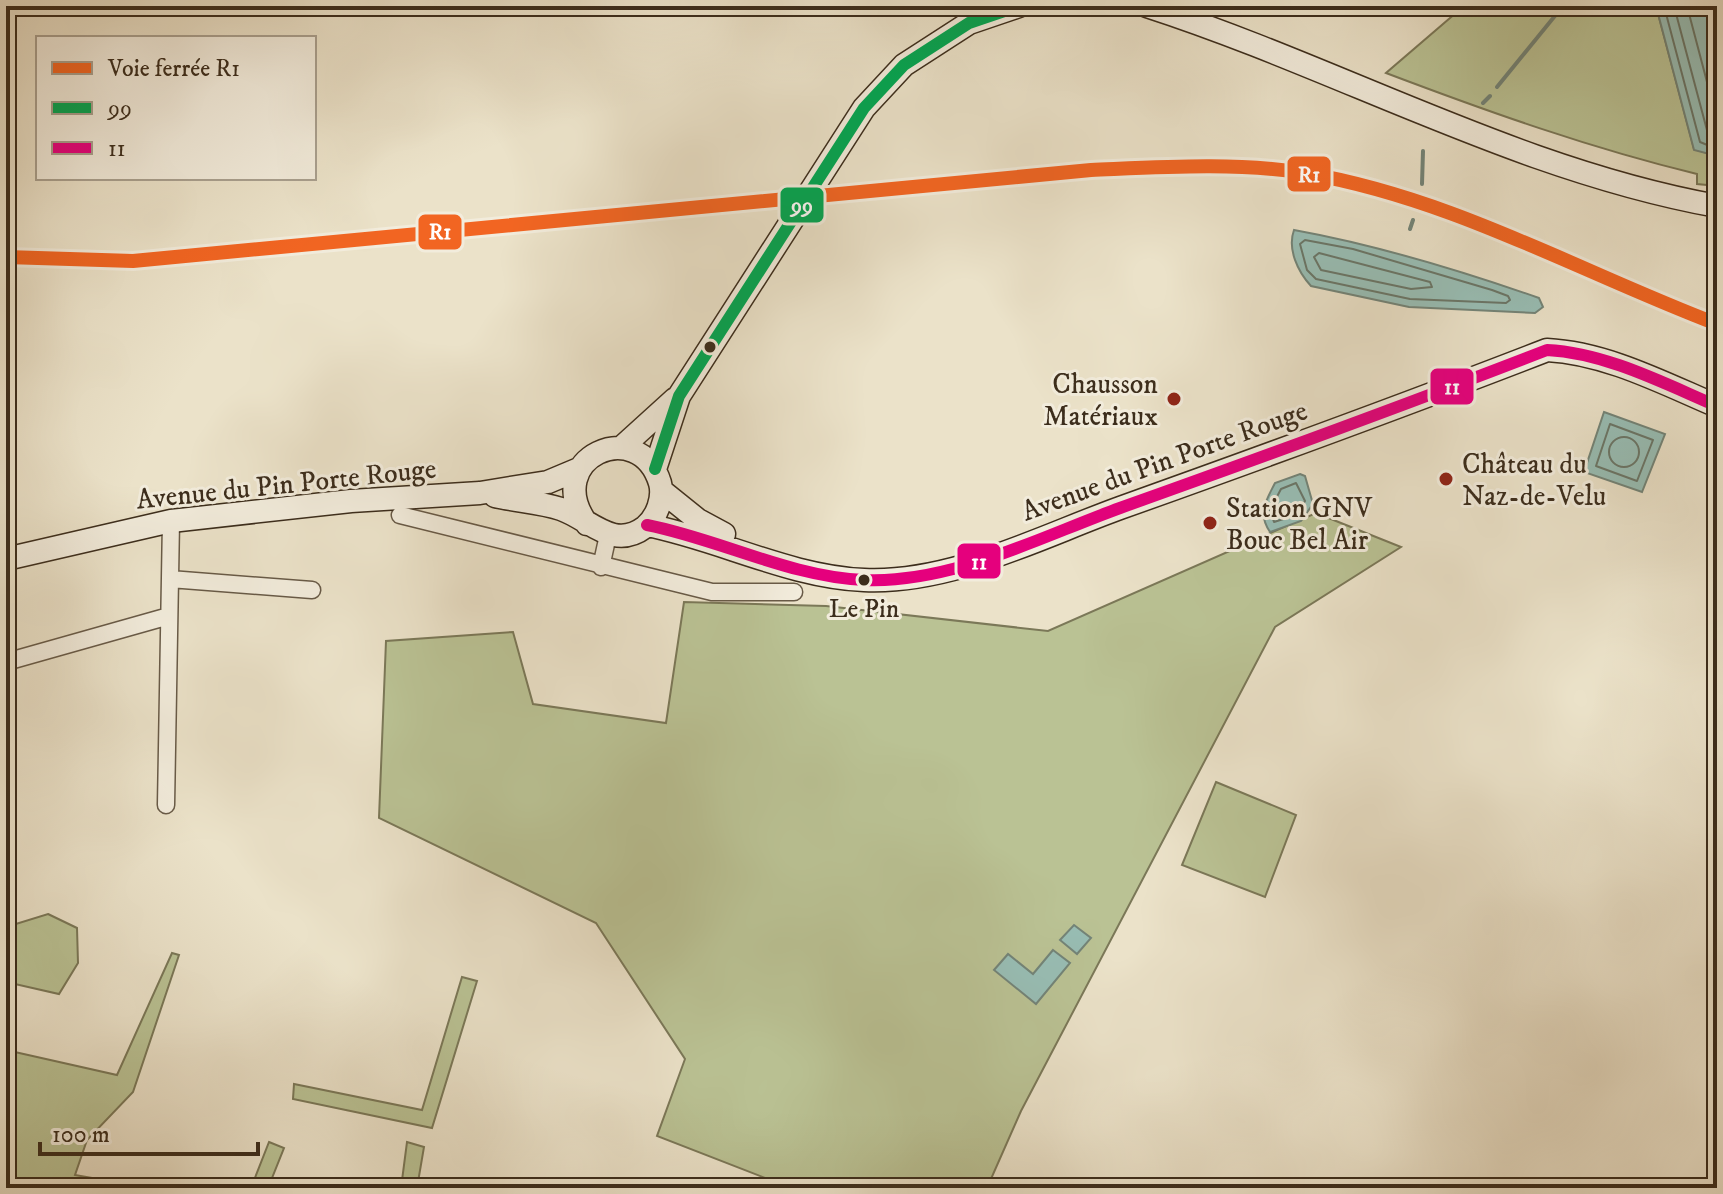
<svg xmlns="http://www.w3.org/2000/svg" width="1723" height="1194" font-family="'IM FELL DW Pica',serif">
<style>
.green{fill:#bac294;stroke:#7b7858;stroke-width:2}
.water{fill:#98beb5;stroke:#738478;stroke-width:2}
.lines{fill:none;stroke-linecap:round;stroke-linejoin:round}
.shore{stroke:#6a7668;stroke-width:2}
.stream{stroke:#738478;stroke-width:4}
.street-casing{stroke:#685a47;stroke-width:19}
.secondary-casing{stroke:#3c2d1c;stroke-width:25}
.street{stroke:#f2ecdc;stroke-width:16}
.secondary{stroke:#f2ecdc;stroke-width:22}
.bus-1-casing{stroke:#f2ecdc;stroke-width:18}
.bus-2-casing{stroke:#f2ecdc;stroke-width:18}
.bus-1{stroke:#00a651;stroke-width:12}
.bus-2{stroke:#e5007d;stroke-width:12}
.rail-1-casing{stroke:#f2ecdc;stroke-width:20}
.rail-1{stroke:#f26522;stroke-width:14}
.bus-dot{fill:#3c2d1c;stroke:#f2ecdc;stroke-width:3}
.poi-dot{fill:#8f2418;stroke:#f2ecdc;stroke-width:3}
.labels{text-anchor:middle;stroke-width:6;stroke-linejoin:round;paint-order:stroke}
.bus-label{font-size:26px;fill:#3c2d1c;stroke:#f2ecdc}
.poi-label{font-size:28px;fill:#3c2d1c;stroke:#f2ecdc;text-anchor:start}
.street-label{font-size:28px;fill:#3c2d1c;stroke:#f2ecdc}
.line-badge{stroke:#f2ecdc;stroke-width:3}
.badge-label{font-size:22px;text-anchor:middle;font-weight:bold;fill:#fff}
</style>
<rect width="100%" height="100%" fill="#ebe2c9"/>
<filter id="stains"><feTurbulence type="fractalNoise" baseFrequency=".0025" numOctaves="4"/><feColorMatrix values="0 0 0 0 .2 0 0 0 0 .09 0 0 0 0 .02 0 0 0 .5 -.17"/></filter>
<radialGradient id="worn" r=".72"><stop offset=".6" stop-color="#630" stop-opacity="0"/><stop offset="1" stop-color="#630" stop-opacity=".3"/></radialGradient>
<path class="green" d="M 1464,6 L 1656,6 L 1694,149 L 1717,156 L 1717,186 L 1697,184 L 1697,174 C 1590,148 1489,112 1386,73 Z
M 1316,513 L 1401,547 L 1275,627 L 1021,1111 L 987,1188 L 791,1188 L 657,1136 L 685,1059 L 596,923 L 379,818 L 386,641 L 513,632 L 533,704 L 666,723 L 684,602 L 826,606 L 1048,631 Z
M 1216,782 L 1296,815 L 1265,897 L 1182,865 Z
M 48,914 L 77,928 L 78,963 L 59,994 L 6,982 L 6,927 Z
M 172,953 L 179,955 L 133,1092 L 87,1140 L 75,1175 L 149,1188 L 6,1188 L 6,1050 L 117,1075 Z
M 462,977 L 477,981 L 432,1128 L 293,1099 L 294,1084 L 422,1110 Z
M 269,1142 L 284,1148 L 268,1188 L 251,1188 Z
M 407,1142 L 424,1147 L 417,1188 L 401,1188 Z"/>
<path class="water" d="M 1656,6 L 1717,6 L 1717,156 L 1694,150 Z
M 1294,230 C 1377,245 1459,270 1539,298 L 1543,307 L 1535,313 L 1409,307 L 1311,286 C 1298,272 1287,249 1294,230 Z
M 1604,412 L 1665,434 L 1642,492 L 1584,472 Z
M 1300,474 L 1305,476 L 1313,504 L 1301,521 L 1270,532 C 1257,513 1266,501 1275,483 Z
M 1074,925 L 1091,938 L 1077,954 L 1060,940 Z
M 1053,950 L 1070,963 L 1036,1004 L 994,970 L 1008,954 L 1033,974 Z"/>
<g class="lines">
<path class="shore" d="M 1664,6 L 1700,142 L 1717,149
M 1674,6 L 1708,134 L 1717,138
M 1687,6 L 1717,120
M 1305,240 L 1353,249 L 1492,290 L 1508,296 L 1510,300 L 1506,303 L 1410,299 L 1316,279 L 1307,270 L 1300,244 Z
M 1319,253 L 1430,282 L 1432,287 L 1411,289 L 1321,270 L 1314,257 Z
M 1610,424 L 1653,440 L 1637,481 L 1596,466 Z
M1609 452a15 15 0 1 1 30 0a15 15 0 1 1-30 0Z
M 1296,483 L 1305,501 L 1296,515 L 1274,522 L 1270,510 L 1281,489 Z"/>
<path class="stream" d="M 1497,87 L 1563,6
M 1483,103 L 1490,96
M 1422,184 L 1423,151
M 1410,229 L 1413,220"/>
<g class="street-casing">
<path id="street" d="M 400,515 L 712,592 L 794,592
M 601,567 L 608,535
M 170,579 L 312,590
M 6,662 L 169,616
M 166,805 L 171,521"/>
</g>
<g class="secondary-casing">
<path id="secondary" d="M 1147,6 C 1339,68 1517,170 1717,206
M 621,448 L 675,399
M 655,469 L 679,396 L 864,108 L 904,65 L 969,23 L 1019,6
M 662,491 L 698,520 L 724,534
M 495,496 C 516,501 541,502 561,509 C 590,519 613,551 645,527 C 657,517 664,498 660,483 C 639,414 540,458 587,524
M 647,525 C 719,539 790,577 864,580 C 951,584 1040,537 1120,508 C 1263,457 1405,405 1547,350 C 1606,353 1663,383 1717,406
M 6,559 L 171,521 L 351,501 L 480,493 L 548,482 L 579,469"/>
</g>
<use href="#street" class="street"/>
<use href="#secondary" class="secondary"/>
<g class="bus-1-casing">
<path id="bus-1" d="M 655,469 L 679,396 L 864,108 L 904,65 L 969,23 L 1019,6"/>
</g>
<g class="bus-2-casing">
<path id="bus-2" d="M 647,525 C 719,539 790,577 864,580 C 951,584 1040,537 1120,508 C 1263,457 1405,405 1547,350 C 1606,353 1663,383 1717,406"/>
</g>
<use href="#bus-1" class="bus-1"/>
<use href="#bus-2" class="bus-2"/>
<g class="rail-1-casing">
<path id="rail-1" d="M 6,257 L 133,261 L 1091,170 C 1162,167 1235,162 1305,173 C 1452,198 1580,272 1717,324"/>
</g>
<use href="#rail-1" class="rail-1"/>
</g>
<g class="bus-dot">
<circle cx="710" cy="347" r="7"/>
<circle cx="864" cy="580" r="7"/>
</g>
<g class="poi-dot">
<circle cx="1174" cy="399" r="8"/>
<circle cx="1446" cy="479" r="8"/>
<circle cx="1210" cy="523" r="8"/>
</g>
<g class="labels">
<g class="bus-label">
<text x="864" y="617">Le Pin</text>
</g>
<g class="poi-label">
<text x="1158" y="393" text-anchor="end">Chausson<tspan x="1158" dy="32">Matériaux</tspan></text>
<text x="1462" y="473">Château du<tspan x="1462" dy="32">Naz-de-Velu</tspan></text>
<text x="1226" y="517">Station GNV<tspan x="1226" dy="32">Bouc Bel Air</tspan></text>
</g>
<g class="street-label">
<text transform="translate(1164 460) rotate(-20)" y="10">Avenue du Pin Porte Rouge</text>
<text transform="translate(286 483) rotate(-6)" y="10">Avenue du Pin Porte Rouge</text>
</g>
</g>
<g class="line-badge">
<rect x="1286" y="155" width="46" height="38" rx="8" fill="#f26522"/>
<rect x="779" y="186" width="46" height="38" rx="8" fill="#00a651"/>
<rect x="417" y="213" width="46" height="38" rx="8" fill="#f26522"/>
<rect x="1429" y="367" width="46" height="39" rx="8" fill="#e5007d"/>
<rect x="956" y="542" width="46" height="38" rx="8" fill="#e5007d"/>
</g>
<g class="badge-label">
<text x="1309" y="182">R1</text>
<text x="802" y="213">99</text>
<text x="440" y="239">R1</text>
<text x="1452" y="394">11</text>
<text x="979" y="569">11</text>
</g>
<rect width="1723" height="1194" fill="none" stroke="#ebe2c9" stroke-width="32"/>
<rect x="8" y="8" width="1707" height="1178" fill="none" stroke="#3c2d1c" stroke-width="4"/>
<rect x="16" y="16" width="1691" height="1162" fill="none" stroke="#3c2d1c" stroke-width="2"/>
<rect x="36" y="36" width="280" height="144" fill="#f2ecdc" stroke="#a9a08f" stroke-width="2"/>
<rect x="52" y="62" width="40" height="12" fill="#f26522" stroke="#a9a08f" stroke-width="2"/>
<text x="108" y="76" font-size="24" fill="#3c2d1c">Voie ferrée R1</text>
<rect x="52" y="102" width="40" height="12" fill="#00a651" stroke="#a9a08f" stroke-width="2"/>
<text x="108" y="116" font-size="24" fill="#3c2d1c">99</text>
<rect x="52" y="142" width="40" height="12" fill="#e5007d" stroke="#a9a08f" stroke-width="2"/>
<text x="108" y="156" font-size="24" fill="#3c2d1c">11</text>
<path d="M40 1142v12h218v-12" fill="none" stroke="#3c2d1c" stroke-width="4"/>
<text x="52" y="1142" font-size="24" fill="#3c2d1c" stroke="#f2ecdc" stroke-width="6" paint-order="stroke">100 m</text>
<rect width="100%" height="100%" filter="url(#stains)"/>
<rect width="100%" height="100%" fill="url(#worn)"/>
</svg>
